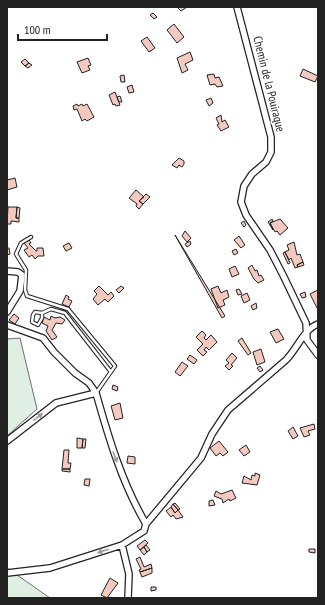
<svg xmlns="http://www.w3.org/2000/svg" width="325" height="605" font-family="'PT Sans Narrow',sans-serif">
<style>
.green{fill:#e0efe3;stroke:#6f6f6f}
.building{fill:#f3c9c0;stroke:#222}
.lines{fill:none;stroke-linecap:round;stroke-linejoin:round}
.service-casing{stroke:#222;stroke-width:4.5}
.minor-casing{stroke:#222;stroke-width:8}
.service{stroke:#fff;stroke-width:2.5}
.minor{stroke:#fff;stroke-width:5.5}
.oneway{fill:#9c9c9c}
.labels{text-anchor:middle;stroke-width:3;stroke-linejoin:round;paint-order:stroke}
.street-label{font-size:12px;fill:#222;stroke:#fff}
</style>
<rect width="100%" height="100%" fill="#fff"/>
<path class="green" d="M 20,338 L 37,409 L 7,436 L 7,339 Z
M 7,568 L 50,598 L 7,598 Z"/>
<path class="building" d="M 177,7 L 187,7 L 181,11 Z
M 153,13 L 157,17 L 154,19 L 150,15 Z
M 174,24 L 184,37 L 177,43 L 167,30 Z
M 147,37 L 155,48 L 149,52 L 141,41 Z
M 190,52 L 193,60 L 185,64 L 188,70 L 182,73 L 177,58 Z
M 88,58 L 91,65 L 88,66 L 90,70 L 82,73 L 77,62 Z
M 25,59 L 29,63 L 25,66 L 21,62 Z
M 29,63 L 32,65 L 28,68 L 25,66 Z
M 303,69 L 318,76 L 315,82 L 300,76 Z
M 214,74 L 215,78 L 219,77 L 223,86 L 217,87 L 215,84 L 210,85 L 207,75 Z
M 124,75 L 125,82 L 121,82 L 120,76 Z
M 132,85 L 134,92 L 129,93 L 127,87 Z
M 115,92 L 120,105 L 116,106 L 115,104 L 113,105 L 109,95 Z
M 120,96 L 122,102 L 119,102 L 117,97 Z
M 211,98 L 213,103 L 209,106 L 206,100 Z
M 77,104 L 78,106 L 82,104 L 83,106 L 87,104 L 94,117 L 87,121 L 85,119 L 82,121 L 77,109 L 74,110 L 73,106 Z
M 221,115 L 222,122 L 225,120 L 229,127 L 221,131 L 217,125 L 219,124 L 216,118 Z
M 179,158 L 184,161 L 184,164 L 182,167 L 179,165 L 177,168 L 172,165 Z
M 15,178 L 17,187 L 7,190 L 7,180 Z
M 136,190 L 144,197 L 139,201 L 143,204 L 139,209 L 136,206 L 137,204 L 129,198 Z
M 146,194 L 150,197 L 143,204 L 139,201 Z
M 8,207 L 17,207 L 16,218 L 19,218 L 19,222 L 11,221 L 11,224 L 7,224 Z
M 17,207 L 20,208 L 19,218 L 16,218 Z
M 272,219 L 273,221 L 270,223 L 273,230 L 268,222 Z
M 280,219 L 288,228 L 280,235 L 277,231 L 275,232 L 270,223 Z
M 244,221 L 246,225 L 244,227 L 241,223 Z
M 185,231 L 191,238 L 187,242 L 182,236 Z
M 175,235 L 225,316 L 222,318 Z
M 239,236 L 245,245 L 241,248 L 234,240 Z
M 29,240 L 31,243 L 29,244 L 36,251 L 37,251 L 37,248 L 43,248 L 44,256 L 38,256 L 35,259 L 32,255 L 29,257 L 24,250 L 28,248 L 24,243 Z
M 190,241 L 191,244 L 187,247 L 185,244 Z
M 294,242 L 297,255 L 300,254 L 303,262 L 297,265 L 298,267 L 295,268 L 291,258 L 289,260 L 285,252 L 289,250 L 287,245 Z
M 69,243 L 72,248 L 66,251 L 63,246 Z
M 7,248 L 9,248 L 10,254 L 7,255 Z
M 236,249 L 238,253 L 234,255 L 232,251 Z
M 285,252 L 290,263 L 288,264 L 283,253 Z
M 303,262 L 304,265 L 298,267 L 297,265 Z
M 252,265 L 255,271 L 257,270 L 259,276 L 261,275 L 264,280 L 258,283 L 254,279 L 248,268 Z
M 235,266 L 239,274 L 232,277 L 229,269 Z
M 99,286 L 108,295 L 111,292 L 114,296 L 108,302 L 105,299 L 98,305 L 93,299 L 97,294 L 94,291 Z
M 121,286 L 124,288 L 119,293 L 116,290 Z
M 218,286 L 221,293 L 227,290 L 229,297 L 223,300 L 225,305 L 218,308 L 211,289 Z
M 239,289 L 242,294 L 238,295 L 236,290 Z
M 318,290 L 318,308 L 317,308 L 310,294 Z
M 305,292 L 306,297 L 302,298 L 300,294 Z
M 247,293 L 250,300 L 244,303 L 241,296 Z
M 66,295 L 69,297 L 68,299 L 72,301 L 69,307 L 62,304 Z
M 256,303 L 257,308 L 253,310 L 251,306 Z
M 14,314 L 19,318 L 15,324 L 9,320 Z
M 51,316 L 55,318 L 60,317 L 65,320 L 62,324 L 56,323 L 52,330 L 57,337 L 52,340 L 46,331 L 48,326 L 42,323 L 44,317 L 50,320 Z
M 278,329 L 284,339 L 276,343 L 270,332 Z
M 202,331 L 206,335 L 204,338 L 206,340 L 211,335 L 217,342 L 209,350 L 206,347 L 204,350 L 207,352 L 203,356 L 197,350 L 203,344 L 196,337 Z
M 242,338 L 251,353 L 248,355 L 238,341 Z
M 261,349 L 265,362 L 257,365 L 253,352 Z
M 232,353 L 237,358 L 231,365 L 233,366 L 229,370 L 225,366 L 229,363 L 226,360 Z
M 190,355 L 197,360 L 194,364 L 187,359 Z
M 182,362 L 188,366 L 180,376 L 175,372 Z
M 260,366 L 263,370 L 260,372 L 257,368 Z
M 113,385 L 118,387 L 117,391 L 112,389 Z
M 120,403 L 123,418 L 115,420 L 111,406 Z
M 314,424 L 315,429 L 308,431 L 310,435 L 304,437 L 300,428 Z
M 293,427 L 298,436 L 293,439 L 288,431 Z
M 77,438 L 83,439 L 82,448 L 77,448 Z
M 83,439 L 86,439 L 85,448 L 82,448 Z
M 219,441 L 228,452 L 223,456 L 220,453 L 216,456 L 210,448 Z
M 246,445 L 250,452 L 244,456 L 239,450 Z
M 64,450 L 69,450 L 68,463 L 71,463 L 70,469 L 62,469 Z
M 128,456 L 135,457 L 135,464 L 127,463 Z
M 62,469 L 70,469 L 70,472 L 62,471 Z
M 255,473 L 260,475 L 257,485 L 242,483 L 244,476 L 251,480 L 252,475 L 255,476 Z
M 85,479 L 90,479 L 89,486 L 84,485 Z
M 232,490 L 236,498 L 230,501 L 229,499 L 223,503 L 222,499 L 214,496 L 216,491 L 221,494 Z
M 213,500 L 215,505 L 209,506 L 209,501 Z
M 175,503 L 180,509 L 178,510 L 173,504 Z
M 173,504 L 178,510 L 175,513 L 171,507 Z
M 171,507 L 175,513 L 178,510 L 183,517 L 176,519 L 173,515 L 171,517 L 166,511 Z
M 145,540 L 148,543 L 140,550 L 137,546 Z
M 146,545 L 150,550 L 147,552 L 144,547 Z
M 144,547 L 147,552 L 144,555 L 140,550 Z
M 309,549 L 315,549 L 315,553 L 309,552 Z
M 140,557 L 144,567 L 151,564 L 152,568 L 140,572 L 139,570 L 141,569 L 136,559 Z
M 152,568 L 152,573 L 142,577 L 140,572 Z
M 110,578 L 118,583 L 107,598 L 101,595 Z
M 151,587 L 156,587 L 156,590 L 151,591 Z"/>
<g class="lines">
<g class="service-casing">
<path id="service" d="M 31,237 L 21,243 L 16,254 L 26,270 L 25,290 L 27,296 L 68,309 L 115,366 L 96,393
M 42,313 L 42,318 L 38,325 L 32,322 L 33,315 L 35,312 L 42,313 L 51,309 L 65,313 L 111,372"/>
</g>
<g class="minor-casing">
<path id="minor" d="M 237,7 L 271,137 L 271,152 L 266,162 L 252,174 L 244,186 L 241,202 L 246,215 L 270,250 L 283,275 L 306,323 L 307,340 L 318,355
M 7,271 L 18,272 L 22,275 L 20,291 L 7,312
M 7,325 L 43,338 L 54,352 L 75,373 L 89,383 L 96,393
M 7,441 L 56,403 L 96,393 C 109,439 122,483 146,524
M 122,545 L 129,574 L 128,598
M 7,573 L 50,568 L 122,545 L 144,531 L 146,524 L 201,458 L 212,434 L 228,410 L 286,360 C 297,349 304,329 318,324"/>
</g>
<use href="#service" class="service"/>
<use href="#minor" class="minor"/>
</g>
<defs><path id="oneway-solid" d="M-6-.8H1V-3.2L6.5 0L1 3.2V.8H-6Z"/></defs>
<g class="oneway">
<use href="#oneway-solid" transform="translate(38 417) rotate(-38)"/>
<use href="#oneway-solid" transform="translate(115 457) rotate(70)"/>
<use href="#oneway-solid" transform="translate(103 551) rotate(162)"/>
</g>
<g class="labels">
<g class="street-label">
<text transform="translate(269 84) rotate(76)" y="4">Chemin de la Pouiraque</text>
</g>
</g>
<rect width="325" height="605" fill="none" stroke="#222222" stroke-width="16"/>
<path d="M18 34v6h89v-6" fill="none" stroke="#222222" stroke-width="2"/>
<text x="24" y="34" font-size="12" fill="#222222" stroke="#ffffff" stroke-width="3" paint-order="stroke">100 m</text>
</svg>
